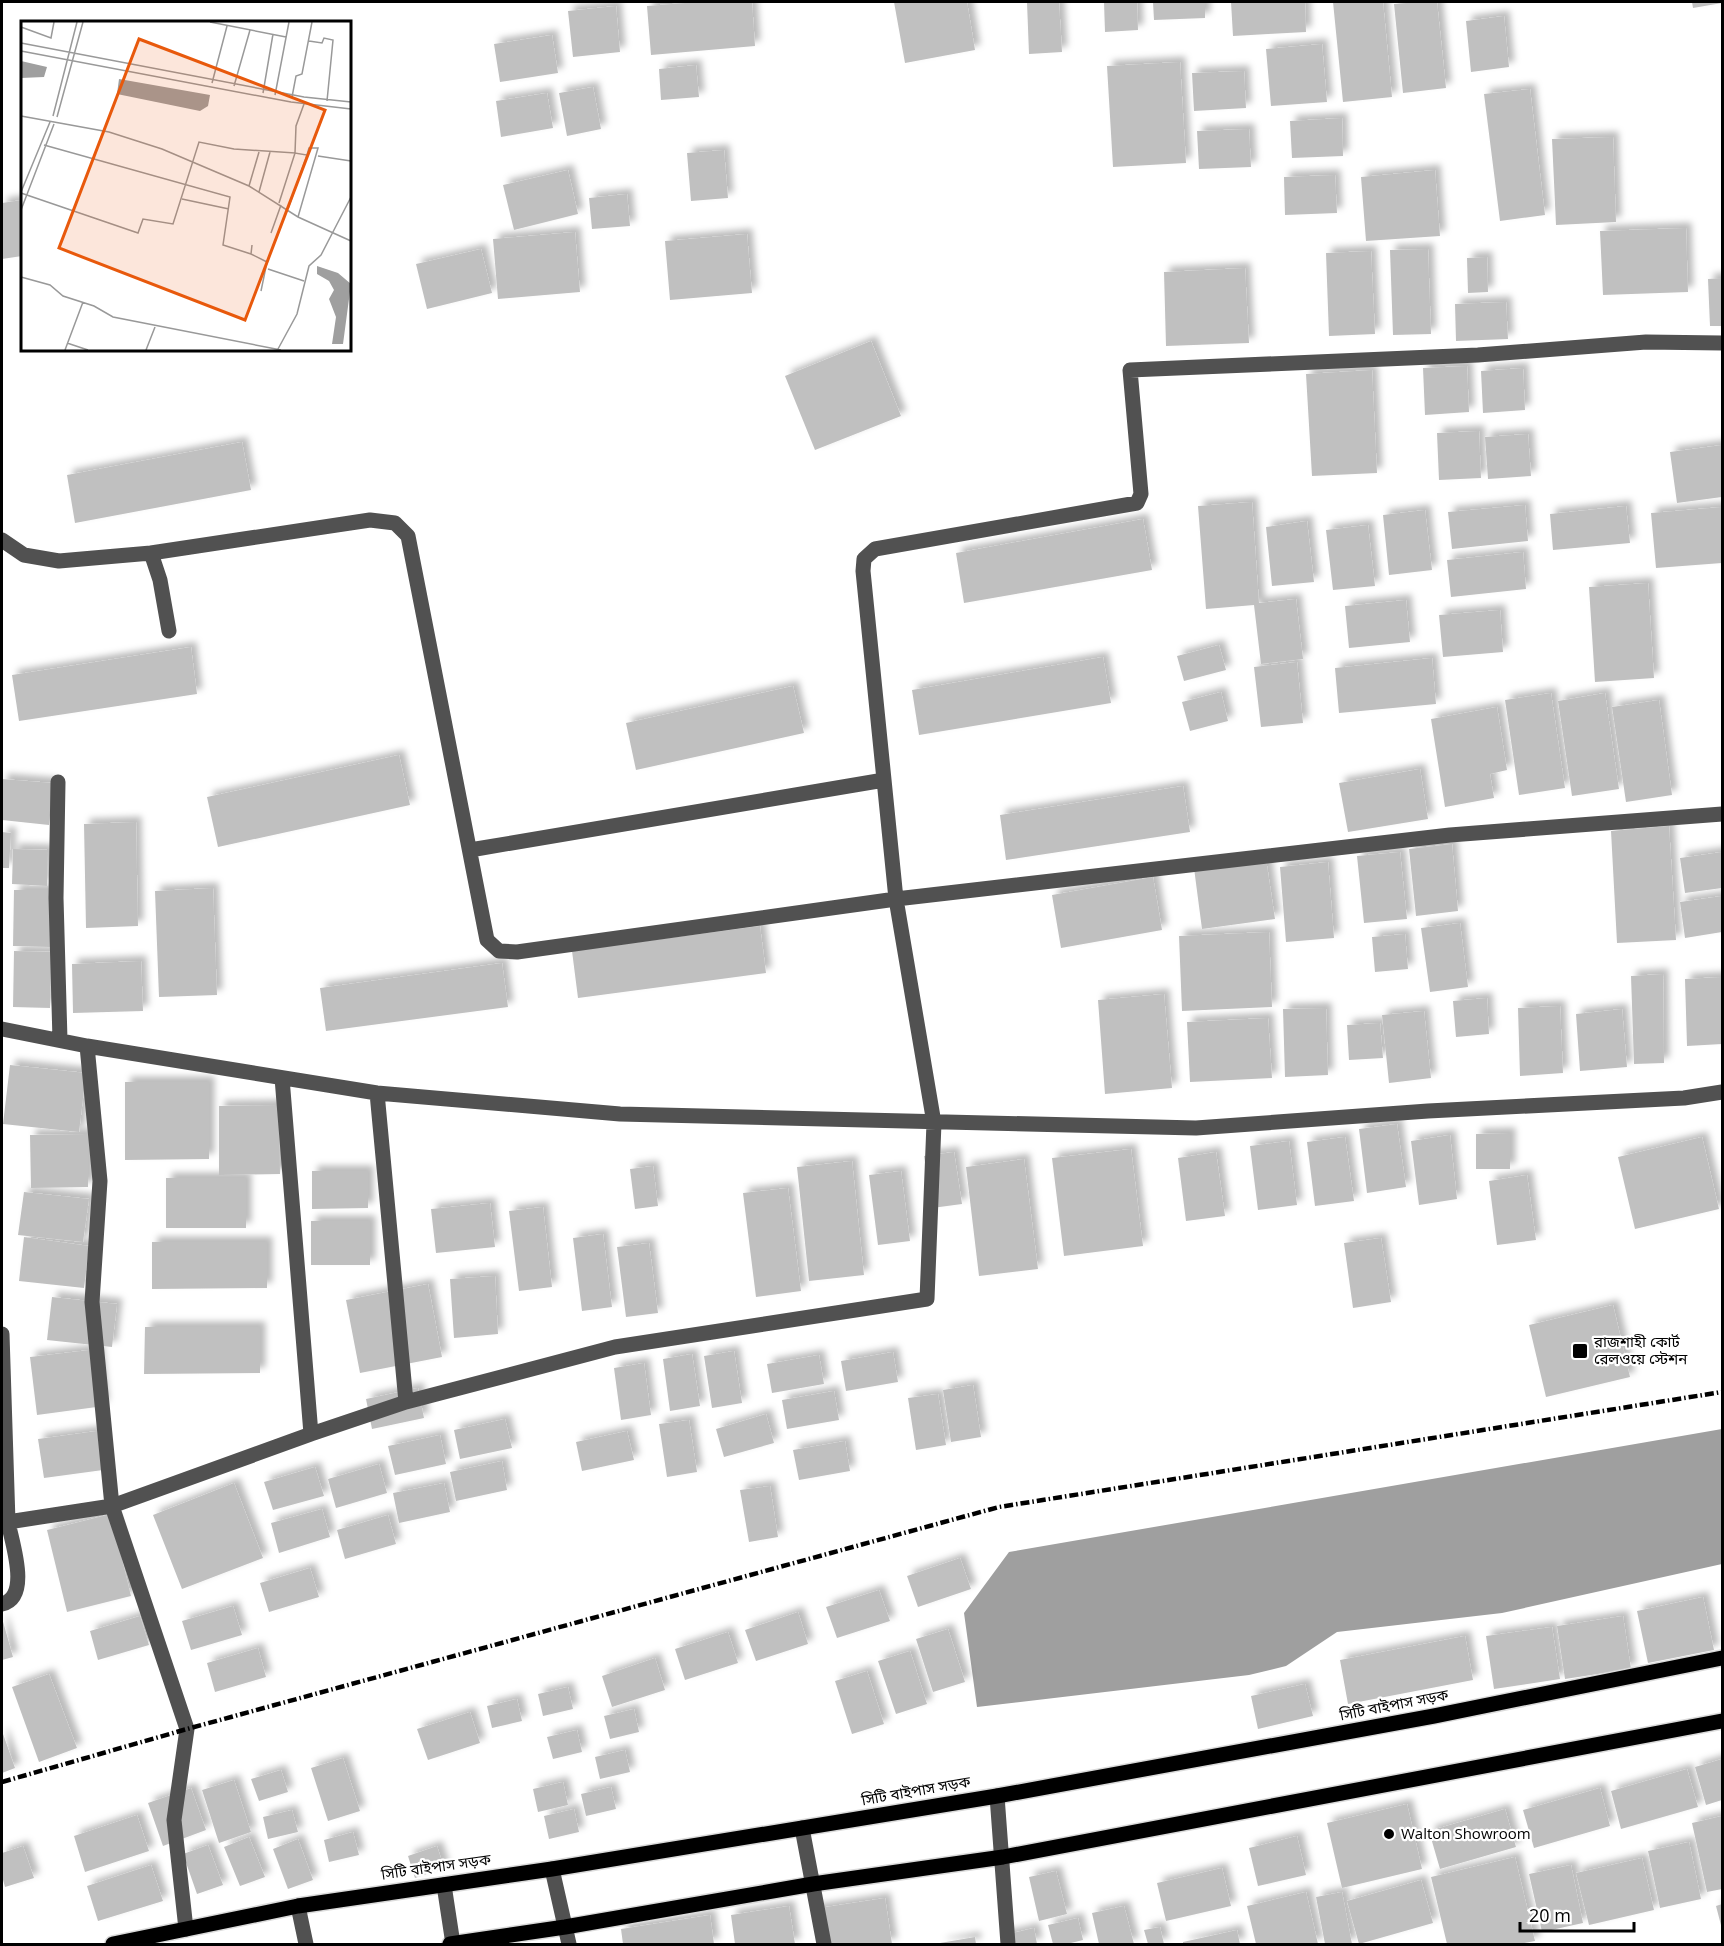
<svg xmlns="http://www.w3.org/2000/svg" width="1724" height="1946" font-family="'Open Sans','Noto Sans Bengali',sans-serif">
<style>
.water{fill:#9f9f9f}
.building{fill:#c0c0c0;filter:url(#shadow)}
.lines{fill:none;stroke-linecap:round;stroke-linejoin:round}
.major-casing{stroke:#dbdbdb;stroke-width:18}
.minor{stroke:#515151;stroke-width:15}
.major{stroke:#000;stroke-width:15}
.rail{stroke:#000;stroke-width:4.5;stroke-dasharray:9 3 1.5 3;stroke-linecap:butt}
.poi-dot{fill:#000;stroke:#fff;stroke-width:2}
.labels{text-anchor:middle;stroke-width:4.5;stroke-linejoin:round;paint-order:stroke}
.poi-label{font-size:15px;fill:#000;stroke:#fff;text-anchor:start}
.street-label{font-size:15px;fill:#000;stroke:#fff}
.inset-road{fill:none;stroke:#999;stroke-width:1.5}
.view{fill:#e8590c;fill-opacity:0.15;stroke:#e8590c;stroke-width:3}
.inset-edge{fill:none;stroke:#000;stroke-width:3}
</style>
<defs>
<filter id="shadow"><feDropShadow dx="5.5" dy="-5.5" stdDeviation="3" flood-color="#0004"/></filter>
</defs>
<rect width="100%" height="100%" fill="#fff"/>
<path class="water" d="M 1722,1429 L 1722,1564 L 1502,1613 L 1337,1632 L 1286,1666 L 1249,1675 L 977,1707 L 964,1613 L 1009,1552 Z"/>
<path class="building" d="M 698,2 L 752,2 L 755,46 L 651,55 L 647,6 Z
M 894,2 L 967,2 L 975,50 L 905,63 Z
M 1027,2 L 1059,2 L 1062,52 L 1029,54 Z
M 1104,2 L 1137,2 L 1138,30 L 1105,32 Z
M 1153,2 L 1205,2 L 1205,18 L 1154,20 Z
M 1231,2 L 1305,2 L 1306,32 L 1233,36 Z
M 1333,2 L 1383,2 L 1392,97 L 1343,102 Z
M 1419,2 L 1437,2 L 1446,88 L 1403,93 L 1394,4 Z
M 1692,2 L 1722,2 L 1722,3 L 1693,8 Z
M 616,6 L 620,52 L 573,57 L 568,11 Z
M 1504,16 L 1509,67 L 1471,72 L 1466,21 Z
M 552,35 L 558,73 L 500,82 L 494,44 Z
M 1322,44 L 1327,102 L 1271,106 L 1266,49 Z
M 1180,62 L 1186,163 L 1113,167 L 1107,66 Z
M 696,65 L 699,97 L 661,100 L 659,69 Z
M 1244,71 L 1246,108 L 1194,111 L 1192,73 Z
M 593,87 L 601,129 L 567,136 L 559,93 Z
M 1530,89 L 1545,215 L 1500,221 L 1484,94 Z
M 547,93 L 553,128 L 501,137 L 496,101 Z
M 1342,118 L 1343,156 L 1292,158 L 1290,121 Z
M 1249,129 L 1251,167 L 1199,169 L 1197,131 Z
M 1613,137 L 1616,222 L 1556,225 L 1552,139 Z
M 724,150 L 728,198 L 691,201 L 687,153 Z
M 568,170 L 578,214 L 514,230 L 503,185 Z
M 1435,170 L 1440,236 L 1366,241 L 1361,177 Z
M 1335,175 L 1337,213 L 1285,215 L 1284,177 Z
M 627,194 L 630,226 L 592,229 L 589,198 Z
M 22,200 L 22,256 L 2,259 L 2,203 Z
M 1686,228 L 1688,292 L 1603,295 L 1600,231 Z
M 575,232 L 580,292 L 498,299 L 493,239 Z
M 747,234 L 752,293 L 670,300 L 665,241 Z
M 481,249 L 492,293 L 427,309 L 416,264 Z
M 1428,249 L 1431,334 L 1393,335 L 1390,250 Z
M 1371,251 L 1375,334 L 1329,336 L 1326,253 Z
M 1487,257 L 1488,292 L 1468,293 L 1467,258 Z
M 1245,268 L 1249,343 L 1166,346 L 1164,272 Z
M 1722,278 L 1722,326 L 1710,326 L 1708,279 Z
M 1506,302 L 1508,339 L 1456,341 L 1455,304 Z
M 871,341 L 901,416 L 815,450 L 785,376 Z
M 1467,366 L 1469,412 L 1425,415 L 1423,368 Z
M 1523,368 L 1525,410 L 1483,413 L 1481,371 Z
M 1372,370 L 1377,473 L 1312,476 L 1306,374 Z
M 1479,431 L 1481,478 L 1439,480 L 1437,433 Z
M 1528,434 L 1531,476 L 1488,479 L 1485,437 Z
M 242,442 L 251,490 L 75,523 L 67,475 Z
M 1722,445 L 1722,497 L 1677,503 L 1670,452 Z
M 1252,502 L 1259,603 L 1296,599 L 1303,659 L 1261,664 L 1254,605 L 1206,609 L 1198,506 Z
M 1525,505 L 1528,541 L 1452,549 L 1448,512 Z
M 1626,506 L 1630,543 L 1553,550 L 1550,514 Z
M 1722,507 L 1722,563 L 1656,568 L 1651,513 Z
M 1425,510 L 1432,570 L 1389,575 L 1383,515 Z
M 1143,519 L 1152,570 L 964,603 L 956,553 Z
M 1307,521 L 1314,582 L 1272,586 L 1266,527 Z
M 1368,525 L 1375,586 L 1333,590 L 1326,530 Z
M 1523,552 L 1526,589 L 1451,597 L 1447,560 Z
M 1648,583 L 1654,678 L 1595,682 L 1589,587 Z
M 1406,600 L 1410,642 L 1349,648 L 1345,606 Z
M 1500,610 L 1503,652 L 1443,657 L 1439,615 Z
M 1219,645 L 1226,670 L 1184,681 L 1177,656 Z
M 191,647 L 197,694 L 19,721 L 12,675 Z
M 1103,657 L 1111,703 L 919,735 L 912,690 Z
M 1432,658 L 1436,704 L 1339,713 L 1335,668 Z
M 1297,662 L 1303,723 L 1261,727 L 1254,667 Z
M 793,686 L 804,733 L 636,770 L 626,723 Z
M 1221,692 L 1228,721 L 1190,731 L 1182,702 Z
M 1551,693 L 1565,788 L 1519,795 L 1505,700 Z
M 1605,693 L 1619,789 L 1572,796 L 1558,701 Z
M 1659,700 L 1672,795 L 1626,802 L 1612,707 Z
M 1497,707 L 1507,770 L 1490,774 L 1494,798 L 1445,807 L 1431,719 Z
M 399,755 L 410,805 L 218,847 L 207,797 Z
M 1420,769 L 1428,819 L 1348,832 L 1339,783 Z
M 2,779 L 53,783 L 49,825 L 2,820 Z
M 1183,786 L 1190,832 L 1006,860 L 1000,815 Z
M 136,822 L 138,926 L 86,928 L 84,824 Z
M 1669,826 L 1676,940 L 1617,943 L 1611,831 Z
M 2,832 L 11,833 L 9,868 L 2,868 Z
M 1452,844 L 1458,911 L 1416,916 L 1409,849 Z
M 13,849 L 48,850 L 47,886 L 12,884 Z
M 1400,852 L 1407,919 L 1364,923 L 1357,856 Z
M 1722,852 L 1722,888 L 1685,893 L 1680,858 Z
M 1266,859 L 1275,919 L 1202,929 L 1194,868 Z
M 1328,862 L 1334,938 L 1286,942 L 1280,867 Z
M 1153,877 L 1162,930 L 1061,948 L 1052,895 Z
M 213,888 L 217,995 L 159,997 L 155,891 Z
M 14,890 L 51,890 L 50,947 L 13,946 Z
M 1722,896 L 1722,932 L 1685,938 L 1680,902 Z
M 1460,923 L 1468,987 L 1430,992 L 1421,928 Z
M 760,926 L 766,973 L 578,998 L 572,951 Z
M 1269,932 L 1272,1007 L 1182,1011 L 1179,936 Z
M 1405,934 L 1408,969 L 1375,972 L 1372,937 Z
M 14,951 L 51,952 L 50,1008 L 13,1007 Z
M 141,961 L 143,1011 L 73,1013 L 72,964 Z
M 502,963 L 508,1007 L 326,1031 L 320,988 Z
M 1663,974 L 1664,1063 L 1634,1064 L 1631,976 Z
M 1722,977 L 1722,1044 L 1687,1046 L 1685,979 Z
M 1164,994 L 1172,1088 L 1105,1094 L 1098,1000 Z
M 1487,998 L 1489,1034 L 1456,1037 L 1453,1001 Z
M 1560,1006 L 1563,1073 L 1520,1076 L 1518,1008 Z
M 1326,1008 L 1328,1075 L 1285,1077 L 1283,1009 Z
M 1622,1009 L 1627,1067 L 1580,1071 L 1576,1014 Z
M 1424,1011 L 1431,1078 L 1389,1083 L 1382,1015 Z
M 1268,1018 L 1272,1078 L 1190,1082 L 1187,1022 Z
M 1380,1023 L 1383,1058 L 1349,1060 L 1347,1025 Z
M 10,1065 L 86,1073 L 79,1132 L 3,1124 Z
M 125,1082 L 209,1082 L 209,1159 L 125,1160 Z
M 279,1105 L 280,1174 L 219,1175 L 219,1106 Z
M 1397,1124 L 1406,1187 L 1367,1193 L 1359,1129 Z
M 1510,1133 L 1510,1169 L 1476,1169 L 1476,1134 Z
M 88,1134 L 88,1187 L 31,1188 L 30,1135 Z
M 1450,1135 L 1457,1199 L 1419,1205 L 1411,1141 Z
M 1345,1137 L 1354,1201 L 1315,1206 L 1307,1142 Z
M 1702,1137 L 1719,1209 L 1635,1229 L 1618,1157 Z
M 1289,1141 L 1297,1205 L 1258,1210 L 1250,1146 Z
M 1131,1149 L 1143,1246 L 1064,1256 L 1052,1158 Z
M 954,1152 L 962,1204 L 932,1208 L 924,1156 Z
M 1216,1152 L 1225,1216 L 1186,1221 L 1178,1158 Z
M 1024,1159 L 1038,1269 L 979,1276 L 966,1167 Z
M 852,1161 L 864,1275 L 809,1281 L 797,1167 Z
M 653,1166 L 658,1206 L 635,1209 L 630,1169 Z
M 312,1171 L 368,1171 L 368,1208 L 312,1209 Z
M 901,1171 L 910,1241 L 878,1245 L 869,1175 Z
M 1527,1175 L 1536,1240 L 1497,1245 L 1489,1181 Z
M 166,1178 L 246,1178 L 246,1228 L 166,1228 Z
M 788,1188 L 801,1291 L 756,1297 L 743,1193 Z
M 24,1192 L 89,1199 L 83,1242 L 18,1235 Z
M 490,1203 L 495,1247 L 436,1253 L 431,1209 Z
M 543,1207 L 552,1287 L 519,1291 L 509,1211 Z
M 311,1221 L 370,1221 L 370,1265 L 311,1265 Z
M 603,1234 L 612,1307 L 582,1311 L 573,1238 Z
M 24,1237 L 89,1246 L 84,1288 L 19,1281 Z
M 1381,1238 L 1391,1302 L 1353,1308 L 1344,1243 Z
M 152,1242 L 267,1242 L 267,1288 L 152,1289 Z
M 649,1243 L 658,1313 L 626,1317 L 617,1247 Z
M 495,1276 L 498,1334 L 454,1338 L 450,1279 Z
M 428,1284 L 442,1357 L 360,1373 L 346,1300 Z
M 52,1297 L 117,1304 L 112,1347 L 47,1340 Z
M 1613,1305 L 1630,1377 L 1546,1397 L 1529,1325 Z
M 145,1327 L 260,1327 L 260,1373 L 144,1374 Z
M 98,1349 L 104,1406 L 37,1415 L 30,1357 Z
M 734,1351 L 742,1403 L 712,1408 L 704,1356 Z
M 893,1352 L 898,1382 L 846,1391 L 841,1361 Z
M 692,1354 L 700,1406 L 670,1411 L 663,1359 Z
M 819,1355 L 824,1384 L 772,1393 L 767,1364 Z
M 644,1363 L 651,1415 L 621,1420 L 614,1368 Z
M 973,1385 L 981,1437 L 951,1442 L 943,1390 Z
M 418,1388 L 424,1418 L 372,1429 L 366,1399 Z
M 834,1391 L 839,1420 L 787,1429 L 782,1400 Z
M 938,1394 L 946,1445 L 916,1450 L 908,1398 Z
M 766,1414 L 774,1443 L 724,1457 L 716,1429 Z
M 505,1419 L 512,1448 L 460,1459 L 454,1430 Z
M 689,1420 L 697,1472 L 667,1477 L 659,1424 Z
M 97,1431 L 103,1470 L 44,1478 L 38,1439 Z
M 627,1431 L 634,1460 L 582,1471 L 576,1442 Z
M 440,1435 L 446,1464 L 395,1475 L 388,1446 Z
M 845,1441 L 850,1471 L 799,1480 L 793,1450 Z
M 502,1461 L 507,1490 L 456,1501 L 450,1472 Z
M 379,1464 L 387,1493 L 336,1508 L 328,1479 Z
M 315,1467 L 324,1496 L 273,1510 L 264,1482 Z
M 234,1483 L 263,1558 L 182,1589 L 153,1515 Z
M 444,1483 L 450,1512 L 399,1523 L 393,1493 Z
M 770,1486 L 778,1537 L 749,1542 L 740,1490 Z
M 322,1509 L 330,1537 L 279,1553 L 271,1523 Z
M 111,1514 L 131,1596 L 67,1612 L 47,1530 Z
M 388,1515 L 396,1544 L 345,1559 L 337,1530 Z
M 960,1558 L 971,1589 L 918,1607 L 907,1576 Z
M 310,1568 L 319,1597 L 269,1612 L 260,1583 Z
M 879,1590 L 890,1621 L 837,1638 L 826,1607 Z
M 1703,1597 L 1714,1650 L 1648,1663 L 1637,1611 Z
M 233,1606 L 242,1635 L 191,1650 L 182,1621 Z
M 798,1612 L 808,1644 L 756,1661 L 745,1630 Z
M 140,1616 L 149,1645 L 98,1660 L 90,1631 Z
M 1623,1616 L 1631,1669 L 1565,1679 L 1557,1626 Z
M 2,1618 L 13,1657 L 2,1660 Z
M 1552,1627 L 1560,1679 L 1494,1689 L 1486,1636 Z
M 948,1629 L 965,1682 L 933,1692 L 916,1639 Z
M 728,1632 L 738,1663 L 685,1680 L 675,1649 Z
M 1465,1636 L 1473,1680 L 1348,1704 L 1340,1660 Z
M 258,1648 L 266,1677 L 215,1692 L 207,1663 Z
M 910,1651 L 927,1704 L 896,1714 L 878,1661 Z
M 655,1658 L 665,1690 L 612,1707 L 602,1676 Z
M 867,1671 L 884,1724 L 852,1734 L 835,1681 Z
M 49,1674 L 77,1748 L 39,1762 L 12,1687 Z
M 1305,1684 L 1313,1716 L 1258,1729 L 1251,1696 Z
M 568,1687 L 573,1709 L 543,1716 L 538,1694 Z
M 517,1699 L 522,1721 L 492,1728 L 487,1706 Z
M 634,1709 L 639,1732 L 610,1739 L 604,1716 Z
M 470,1712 L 480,1743 L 428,1760 L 417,1729 Z
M 577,1730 L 582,1752 L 553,1759 L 547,1737 Z
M 2,1731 L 15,1768 L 2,1773 Z
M 625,1750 L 630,1772 L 600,1779 L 595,1757 Z
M 343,1758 L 360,1811 L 328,1821 L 311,1768 Z
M 1722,1759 L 1722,1800 L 1706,1805 L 1695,1767 Z
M 1687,1769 L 1698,1807 L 1621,1829 L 1611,1791 Z
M 281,1770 L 288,1792 L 259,1801 L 251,1779 Z
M 234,1780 L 251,1832 L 219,1843 L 202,1790 Z
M 563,1782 L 568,1805 L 538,1812 L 533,1789 Z
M 611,1787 L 616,1809 L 586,1816 L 581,1794 Z
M 191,1788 L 206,1830 L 163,1846 L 148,1803 Z
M 1600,1788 L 1610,1826 L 1534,1848 L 1523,1810 Z
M 1407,1804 L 1422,1869 L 1342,1888 L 1327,1823 Z
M 574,1809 L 579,1832 L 549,1839 L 544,1816 Z
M 1505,1809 L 1516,1847 L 1440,1869 L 1429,1831 Z
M 292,1810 L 298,1832 L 268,1839 L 263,1817 Z
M 137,1815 L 149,1851 L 85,1872 L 74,1836 Z
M 1722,1816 L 1722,1889 L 1707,1892 L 1692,1823 Z
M 353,1832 L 359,1855 L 329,1862 L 324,1840 Z
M 1297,1836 L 1306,1875 L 1258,1886 L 1249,1848 Z
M 249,1837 L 265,1877 L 240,1886 L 224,1847 Z
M 298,1839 L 313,1880 L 288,1889 L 273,1849 Z
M 1689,1842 L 1701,1899 L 1660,1908 L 1648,1851 Z
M 208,1845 L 223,1885 L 197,1894 L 183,1854 Z
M 23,1846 L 34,1878 L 5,1887 L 2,1876 L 2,1853 Z
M 437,1846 L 444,1868 L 415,1878 L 408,1856 Z
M 1515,1857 L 1535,1941 L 1519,1944 L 1447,1944 L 1431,1877 Z
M 1642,1858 L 1654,1910 L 1589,1925 L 1576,1873 Z
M 151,1865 L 163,1901 L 98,1921 L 87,1886 Z
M 1571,1865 L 1583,1923 L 1542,1932 L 1529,1874 Z
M 1222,1868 L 1231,1906 L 1166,1921 L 1157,1883 Z
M 1056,1871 L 1067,1914 L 1039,1921 L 1029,1877 Z
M 1421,1880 L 1433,1923 L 1359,1944 L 1347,1901 Z
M 1306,1892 L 1318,1944 L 1256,1944 L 1247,1906 Z
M 1342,1892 L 1352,1944 L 1325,1944 L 1316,1897 Z
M 885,1898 L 892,1944 L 819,1944 L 813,1909 Z
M 1722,1904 L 1722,1929 L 1716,1906 Z
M 789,1906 L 795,1944 L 735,1944 L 731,1915 Z
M 1124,1906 L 1134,1944 L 1099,1944 L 1092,1913 Z
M 710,1915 L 714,1944 L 623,1944 L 621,1929 Z
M 1078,1918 L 1083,1940 L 1067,1944 L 1053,1944 L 1048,1925 Z
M 1160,1927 L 1164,1944 L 1148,1944 L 1144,1930 Z
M 1034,1928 L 1037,1944 L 1002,1944 L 1000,1936 Z
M 1237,1930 L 1240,1944 L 1183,1944 L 1183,1942 Z
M 975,1937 L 976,1944 L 940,1944 L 940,1943 Z"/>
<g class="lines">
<g class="major-casing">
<path id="major" d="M 113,1944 L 298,1906 L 552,1869 L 997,1796 L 1434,1716 L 1722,1658
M 450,1944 L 565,1927 L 813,1884 L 1003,1857 L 1722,1721"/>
</g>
<path class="minor" d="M 2,540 L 24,555 L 59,561 L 151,553 L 160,580 L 169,631
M 151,553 L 370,520 L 395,523 L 408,536 L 487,940 L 499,951 L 517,952 L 896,899 L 1450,835 L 1722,814
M 58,782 L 56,898 L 60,1040
M 470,850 L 884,780
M 2,1029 L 87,1046 L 377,1093 L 620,1114 L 1196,1128 L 1428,1111 L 1684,1098 L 1722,1092
M 282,1078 L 311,1434
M 377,1093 L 406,1402
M 2,1334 L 8,1522 L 112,1506 L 92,1302 L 100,1181 L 87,1046
M 2,1604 C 31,1597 12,1543 8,1522
M 997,1796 L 1008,1944
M 802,1828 L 824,1944
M 552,1869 L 569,1944
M 444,1885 L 453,1944
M 298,1906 L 306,1944
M 186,1929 L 174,1820 L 187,1729 L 112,1506 L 311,1434 L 406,1402 L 615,1347 L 927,1299 L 934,1123 L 896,899 L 863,571 L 864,559 L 875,549 L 1137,503 L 1141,494 L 1130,370 L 1478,355 L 1646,342 L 1722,343"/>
<use href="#major" class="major"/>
<path class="rail" d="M 2,1782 L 187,1729 L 999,1507 L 1722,1392"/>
</g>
<g class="poi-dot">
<rect x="1572" y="1343" width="16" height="16" rx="3"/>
<circle cx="1389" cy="1834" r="6"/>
</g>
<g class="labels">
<g class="poi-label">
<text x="1594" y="1347">রাজশাহী কোর্ট<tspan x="1594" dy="17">রেলওয়ে স্টেশন</tspan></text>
<text x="1401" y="1839">Walton Showroom</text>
</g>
<g class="street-label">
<text transform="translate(1394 1705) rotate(-11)" y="5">সিটি বাইপাস সড়ক</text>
<text transform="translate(916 1791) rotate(-10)" y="5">সিটি বাইপাস সড়ক</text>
<text transform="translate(436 1867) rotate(-8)" y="5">সিটি বাইপাস সড়ক</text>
</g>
</g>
<g transform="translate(21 21)">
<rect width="330" height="330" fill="#fff"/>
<path d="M 0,40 L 26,46 L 23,56 L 0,57 ZM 98,58 L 189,74 L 187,85 L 179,90 L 96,73 ZM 296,245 L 317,252 L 330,263 L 322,323 L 311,323 L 315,296 L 308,278 L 313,269 L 308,260 L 296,253 Z" fill="#9f9f9f"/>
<path class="inset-road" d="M 189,1 L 265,16M 0,6 L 30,17 L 33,1M 288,20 L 301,22 L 303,17 L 312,19 L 306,80M 0,22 L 283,76 L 330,81M 0,30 L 270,81 L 330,88M 191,62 L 206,5M 213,65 L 229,9M 242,72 L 252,13M 254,74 L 268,1M 271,76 L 275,55 L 281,53 L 291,1M 0,95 L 88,111 L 141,128 L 228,165 L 277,196 L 330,220M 32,95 L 56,1M 36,96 L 62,1M 23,124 L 209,176 L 202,224 L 230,233M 297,135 L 330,140M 228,165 L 238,131M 0,171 L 29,101M 238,171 L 249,131M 0,172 L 117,212 L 122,198 L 152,203 L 178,121 L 213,128 L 274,132 L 275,105 L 283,83M 161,178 L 208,188M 258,182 L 274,132 L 286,134 L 267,188M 0,189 L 33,103M 277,196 L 297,127 L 288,127 L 286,134M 250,212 L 260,184M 231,224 L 230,233 L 246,241 L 240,270M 247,248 L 283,260M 0,256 L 29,264 L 42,275 L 73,285 L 92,296 L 260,329M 46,322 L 67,329M 257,328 L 276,293 L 288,245 L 300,234 L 330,176M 44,329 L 62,281M 125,329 L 134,306"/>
<path class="view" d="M 118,18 L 304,89 L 224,299 L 38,227 Z"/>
<rect width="330" height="330" class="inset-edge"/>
</g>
<rect width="1724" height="1946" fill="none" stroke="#000000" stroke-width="6"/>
<path d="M1520 1922v9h114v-9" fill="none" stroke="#000000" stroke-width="3"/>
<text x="1529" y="1922" font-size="18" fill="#000000" stroke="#ffffff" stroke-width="4.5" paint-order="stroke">20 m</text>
</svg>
